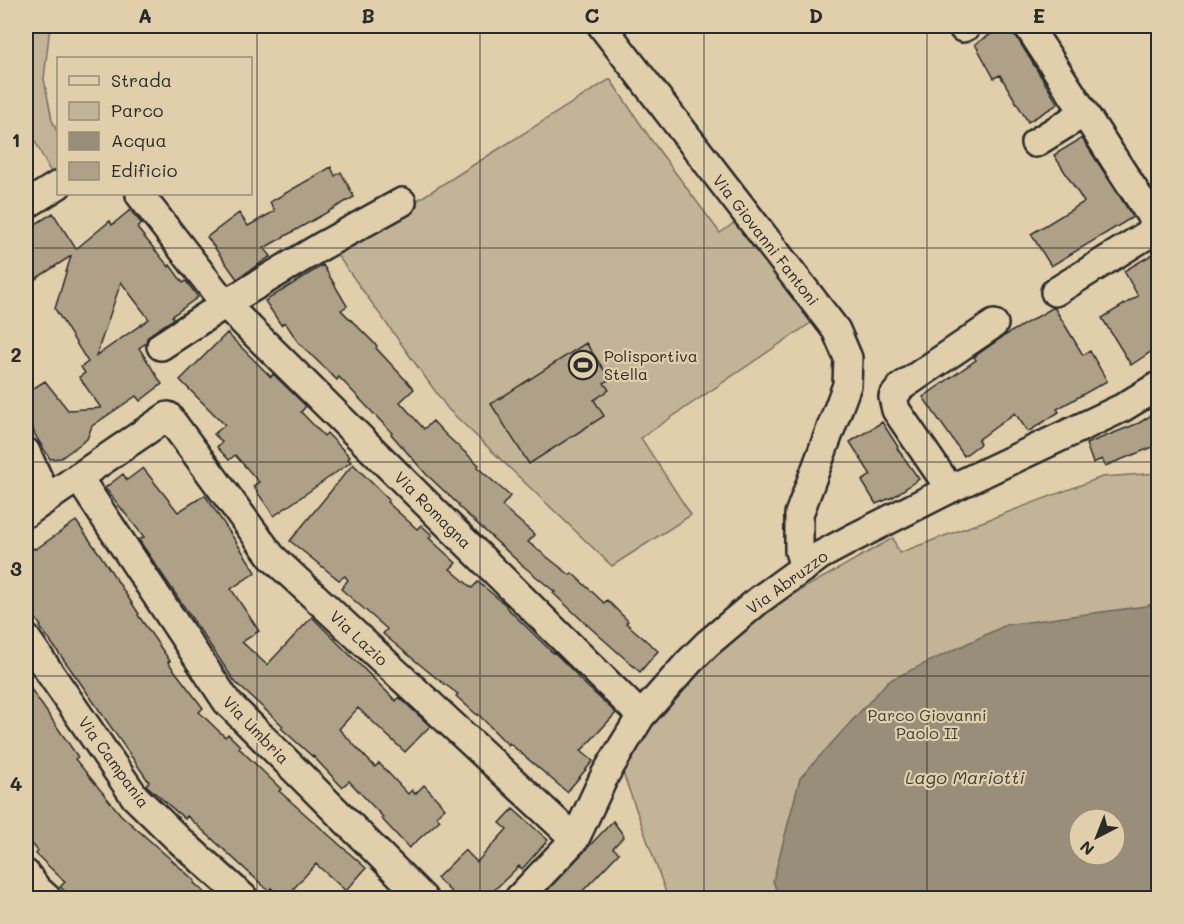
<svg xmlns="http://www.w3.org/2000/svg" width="1184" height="924" font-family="Mali,sans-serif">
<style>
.green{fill:#c3b497;stroke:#777061;stroke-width:1.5;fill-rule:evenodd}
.water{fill:#988e79;stroke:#6c665a;stroke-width:1.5;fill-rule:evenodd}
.building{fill:#afa188;stroke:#2b2b2b;stroke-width:1.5;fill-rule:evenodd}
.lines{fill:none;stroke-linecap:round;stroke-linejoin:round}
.minor-casing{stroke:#2b2b2b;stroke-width:32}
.minor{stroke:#e1cfac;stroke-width:27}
.grid{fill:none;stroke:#2b2b2b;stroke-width:1.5;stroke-opacity:0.55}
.labels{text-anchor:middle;stroke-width:4.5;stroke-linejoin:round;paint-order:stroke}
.street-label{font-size:16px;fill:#2b2b2b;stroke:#e1cfac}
.poi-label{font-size:16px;fill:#2b2b2b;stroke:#e1cfac;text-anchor:start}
.park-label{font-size:16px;fill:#42403b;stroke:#e1cfac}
.water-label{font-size:18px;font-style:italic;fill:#413f3b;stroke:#e1cfac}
.neatline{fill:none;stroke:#2b2b2b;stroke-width:2}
.grid-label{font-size:20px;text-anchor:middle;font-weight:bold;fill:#2b2b2b}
</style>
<rect width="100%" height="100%" fill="#e1cfac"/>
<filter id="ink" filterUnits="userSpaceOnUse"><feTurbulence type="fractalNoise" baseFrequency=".0167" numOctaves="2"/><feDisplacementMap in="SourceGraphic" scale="12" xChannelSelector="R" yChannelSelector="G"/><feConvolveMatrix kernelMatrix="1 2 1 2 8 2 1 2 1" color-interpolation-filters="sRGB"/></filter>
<g filter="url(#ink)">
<path class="green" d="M 26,26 L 50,26 L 44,79 L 52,120 L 58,134 L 58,187 L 26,123 Z
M 610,79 L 652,141 L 720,233 L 738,220 L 815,320 L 641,438 L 691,515 L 612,566 L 448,409 L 335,252 Z
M 1158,473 L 1158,898 L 668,898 L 623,773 L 648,722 L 688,675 L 767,609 L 893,538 L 899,553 L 1102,477 ZM 1079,819 L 1115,819 L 1115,855 L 1079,855 Z"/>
<path class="water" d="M 1158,602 L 1158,898 L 779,898 L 773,881 L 800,778 L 888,681 L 1006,625 L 1146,606 ZM 1079,819 L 1115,819 L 1115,855 L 1079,855 Z"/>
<path class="building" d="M 1004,26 L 1008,26 L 1015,37 L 1016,36 L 1058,104 L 1028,122 L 1000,75 L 994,78 L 975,44 Z
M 1082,138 L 1133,217 L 1051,266 L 1031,234 L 1084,202 L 1054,155 Z
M 331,167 L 335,176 L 341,172 L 354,197 L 264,248 L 271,256 L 237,279 L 207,237 L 239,213 L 248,226 L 275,211 L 270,202 Z
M 130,210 L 142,224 L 137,228 L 169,267 L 170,265 L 183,283 L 186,281 L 198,297 L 172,316 L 174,319 L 152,333 L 147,338 L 146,343 L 139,348 L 162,384 L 140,401 L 136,396 L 92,426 L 87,439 L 61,458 L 50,459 L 35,435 L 29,417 L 26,413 L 26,393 L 45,381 L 68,410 L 101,408 L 79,377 L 85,373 L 81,367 L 88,362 L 55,309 L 71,256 L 26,285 L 26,230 L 53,213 L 76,249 L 110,221 L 112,225 ZM 121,282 L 149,319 L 96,356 Z
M 1158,251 L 1158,347 L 1131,365 L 1102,318 L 1138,296 L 1124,271 Z
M 323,265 L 347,306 L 341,310 L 377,346 L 376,348 L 414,389 L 400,402 L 424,429 L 433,421 L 446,435 L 479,465 L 477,467 L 510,496 L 502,506 L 535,535 L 528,542 L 570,575 L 572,573 L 604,603 L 607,600 L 628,621 L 626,623 L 658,651 L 640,672 L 585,623 L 553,593 L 555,592 L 522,565 L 458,506 L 459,505 L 426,474 L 391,434 L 392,433 L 339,377 L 337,380 L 298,342 L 285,322 L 281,325 L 265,301 Z
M 1054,307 L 1083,355 L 1090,351 L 1107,381 L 1057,409 L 1059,412 L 1028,432 L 1015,413 L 978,440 L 980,444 L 964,456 L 923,397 L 976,360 L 974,357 L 1004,336 Z
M 227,333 L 271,377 L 273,374 L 306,406 L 301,412 L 324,436 L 327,433 L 350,457 L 348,459 L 351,462 L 274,516 L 253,486 L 259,482 L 235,455 L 229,460 L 217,447 L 222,442 L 214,434 L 225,425 L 180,380 Z
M 586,343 L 610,379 L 604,383 L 609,390 L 594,400 L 604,416 L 529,464 L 491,404 Z
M 1158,411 L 1158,445 L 1105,466 L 1102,459 L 1093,463 L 1086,444 L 1139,423 Z
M 882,422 L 898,447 L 897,448 L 919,479 L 893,497 L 876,504 L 862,481 L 871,475 L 850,442 Z
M 353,464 L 389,500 L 387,502 L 417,529 L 421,525 L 432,535 L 429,538 L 456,563 L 450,569 L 472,588 L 478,582 L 507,606 L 506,607 L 553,653 L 554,652 L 578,676 L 577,677 L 616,713 L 581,751 L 593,761 L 567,792 L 509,743 L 508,745 L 478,714 L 477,715 L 456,696 L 458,694 L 435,677 L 383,634 L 387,629 L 341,589 L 348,580 L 345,576 L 339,580 L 290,541 Z
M 143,468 L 178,512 L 205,495 L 256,572 L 231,589 L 259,631 L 242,642 L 267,665 L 312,617 L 396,701 L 399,697 L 430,726 L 405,752 L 358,708 L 339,729 L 375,767 L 379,763 L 408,794 L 412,790 L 415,794 L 424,785 L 445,808 L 436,816 L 440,820 L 409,848 L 381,818 L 383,817 L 349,781 L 342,787 L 313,756 L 313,757 L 281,728 L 283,726 L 235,682 L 139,540 L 144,537 L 105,488 L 123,474 L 127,480 Z
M 76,521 L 101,556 L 139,614 L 138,615 L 170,661 L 168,662 L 203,708 L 199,712 L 225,737 L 228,734 L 240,746 L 239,748 L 281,789 L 279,791 L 366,868 L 346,891 L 316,864 L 285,898 L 282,898 L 271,888 L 269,891 L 187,816 L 185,819 L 146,785 L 149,782 L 77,678 L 40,627 L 41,626 L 26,605 L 26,553 L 35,548 L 36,549 Z
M 26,682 L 78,757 L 75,759 L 121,815 L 195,881 L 194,883 L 211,898 L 74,898 L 60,887 L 65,882 L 36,854 L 38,851 L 26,836 Z
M 513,809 L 548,840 L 522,869 L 519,866 L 486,898 L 457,898 L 437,878 L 465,850 L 477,862 L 507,829 L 500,823 Z
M 613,821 L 624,836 L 613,848 L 619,853 L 576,898 L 540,898 Z"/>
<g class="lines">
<g class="minor-casing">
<path id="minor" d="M 602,26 L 836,330 L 848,358 L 847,385 L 799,514 L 799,551 L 804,568
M 1028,26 L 1158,227
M 963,28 L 967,26
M 1035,143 L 1084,113
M 140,195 L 225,304 L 641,716
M 26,205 L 58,185
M 1055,292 L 1158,228
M 161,346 L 225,304 L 322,246 L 402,202
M 26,452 L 47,498
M 78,477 L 227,702 L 423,898
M 950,489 L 896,410 L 893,397 L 901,387 L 994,324
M 26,513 L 168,416 L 272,557 L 575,839
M 26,638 L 135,797 L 178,839 L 244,898
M 26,874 L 37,889 L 47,898
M 519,898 L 575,839 L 605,775 L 641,716 L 689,662 L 707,644 L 759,600 L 821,555 L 853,538 L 950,489 L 1122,408 L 1158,386"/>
</g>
<use href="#minor" class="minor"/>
</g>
</g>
<path class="grid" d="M 257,26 L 257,898M 480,26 L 480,898M 704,26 L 704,898M 927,26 L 927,898M 26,248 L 1158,248M 26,462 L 1158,462M 26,676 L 1158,676"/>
<defs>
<g id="stadium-ring" transform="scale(1.5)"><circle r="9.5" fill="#e1cfac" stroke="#2b2b2b" stroke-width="1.5"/><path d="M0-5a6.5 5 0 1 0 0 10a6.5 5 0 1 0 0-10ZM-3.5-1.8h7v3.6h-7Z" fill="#2b2b2b"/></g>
</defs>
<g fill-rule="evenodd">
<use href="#stadium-ring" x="583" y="365"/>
</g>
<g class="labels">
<g class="street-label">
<text transform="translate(766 240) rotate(52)" y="6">Via Giovanni Fantoni</text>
<text transform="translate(433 510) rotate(45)" y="6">Via Romagna</text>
<text transform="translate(787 582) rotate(-36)" y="6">Via Abruzzo</text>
<text transform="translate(359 638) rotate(43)" y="6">Via Lazio</text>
<text transform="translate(256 730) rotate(46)" y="6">Via Umbria</text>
<text transform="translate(114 762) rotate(54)" y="6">Via Campania</text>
</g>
<g class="poi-label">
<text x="604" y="362">Polisportiva<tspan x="604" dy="18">Stella</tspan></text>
</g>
<g class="park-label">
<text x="927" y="721">Parco Giovanni<tspan x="927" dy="18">Paolo II</tspan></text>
</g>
<g class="water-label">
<text x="965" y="784">Lago Mariotti</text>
</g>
</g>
<rect width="1184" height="924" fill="none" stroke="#e1cfac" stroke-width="66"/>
<rect x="57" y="57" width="195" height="138" fill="#e1cfac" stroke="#988d78" stroke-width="1.5"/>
<rect x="69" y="76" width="30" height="9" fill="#e1cfac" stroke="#988d78" stroke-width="1.5"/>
<text x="111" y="87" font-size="18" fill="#2b2b2b">Strada</text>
<rect x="69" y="102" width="30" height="18" fill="#c3b497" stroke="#988d78" stroke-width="1.5"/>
<text x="111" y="117" font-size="18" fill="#2b2b2b">Parco</text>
<rect x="69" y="132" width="30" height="18" fill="#988e79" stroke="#988d78" stroke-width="1.5"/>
<text x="111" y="147" font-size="18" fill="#2b2b2b">Acqua</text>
<rect x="69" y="162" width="30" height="18" fill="#afa188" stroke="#988d78" stroke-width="1.5"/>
<text x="111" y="177" font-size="18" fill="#2b2b2b">Edificio</text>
<g transform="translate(1097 837) rotate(222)"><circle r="28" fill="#e1cfac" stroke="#988d78" stroke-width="1.5"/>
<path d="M0-4.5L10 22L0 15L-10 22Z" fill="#2b2b2b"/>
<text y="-9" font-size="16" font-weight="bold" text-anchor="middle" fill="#2b2b2b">N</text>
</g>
<rect x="33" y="33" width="1118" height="858" class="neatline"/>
<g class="grid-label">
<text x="145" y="23">A</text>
<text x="368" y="23">B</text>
<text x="592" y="23">C</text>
<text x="816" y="23">D</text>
<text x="1039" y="23">E</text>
<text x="16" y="147">1</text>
<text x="16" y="362">2</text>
<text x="16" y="576">3</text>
<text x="16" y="791">4</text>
</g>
</svg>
